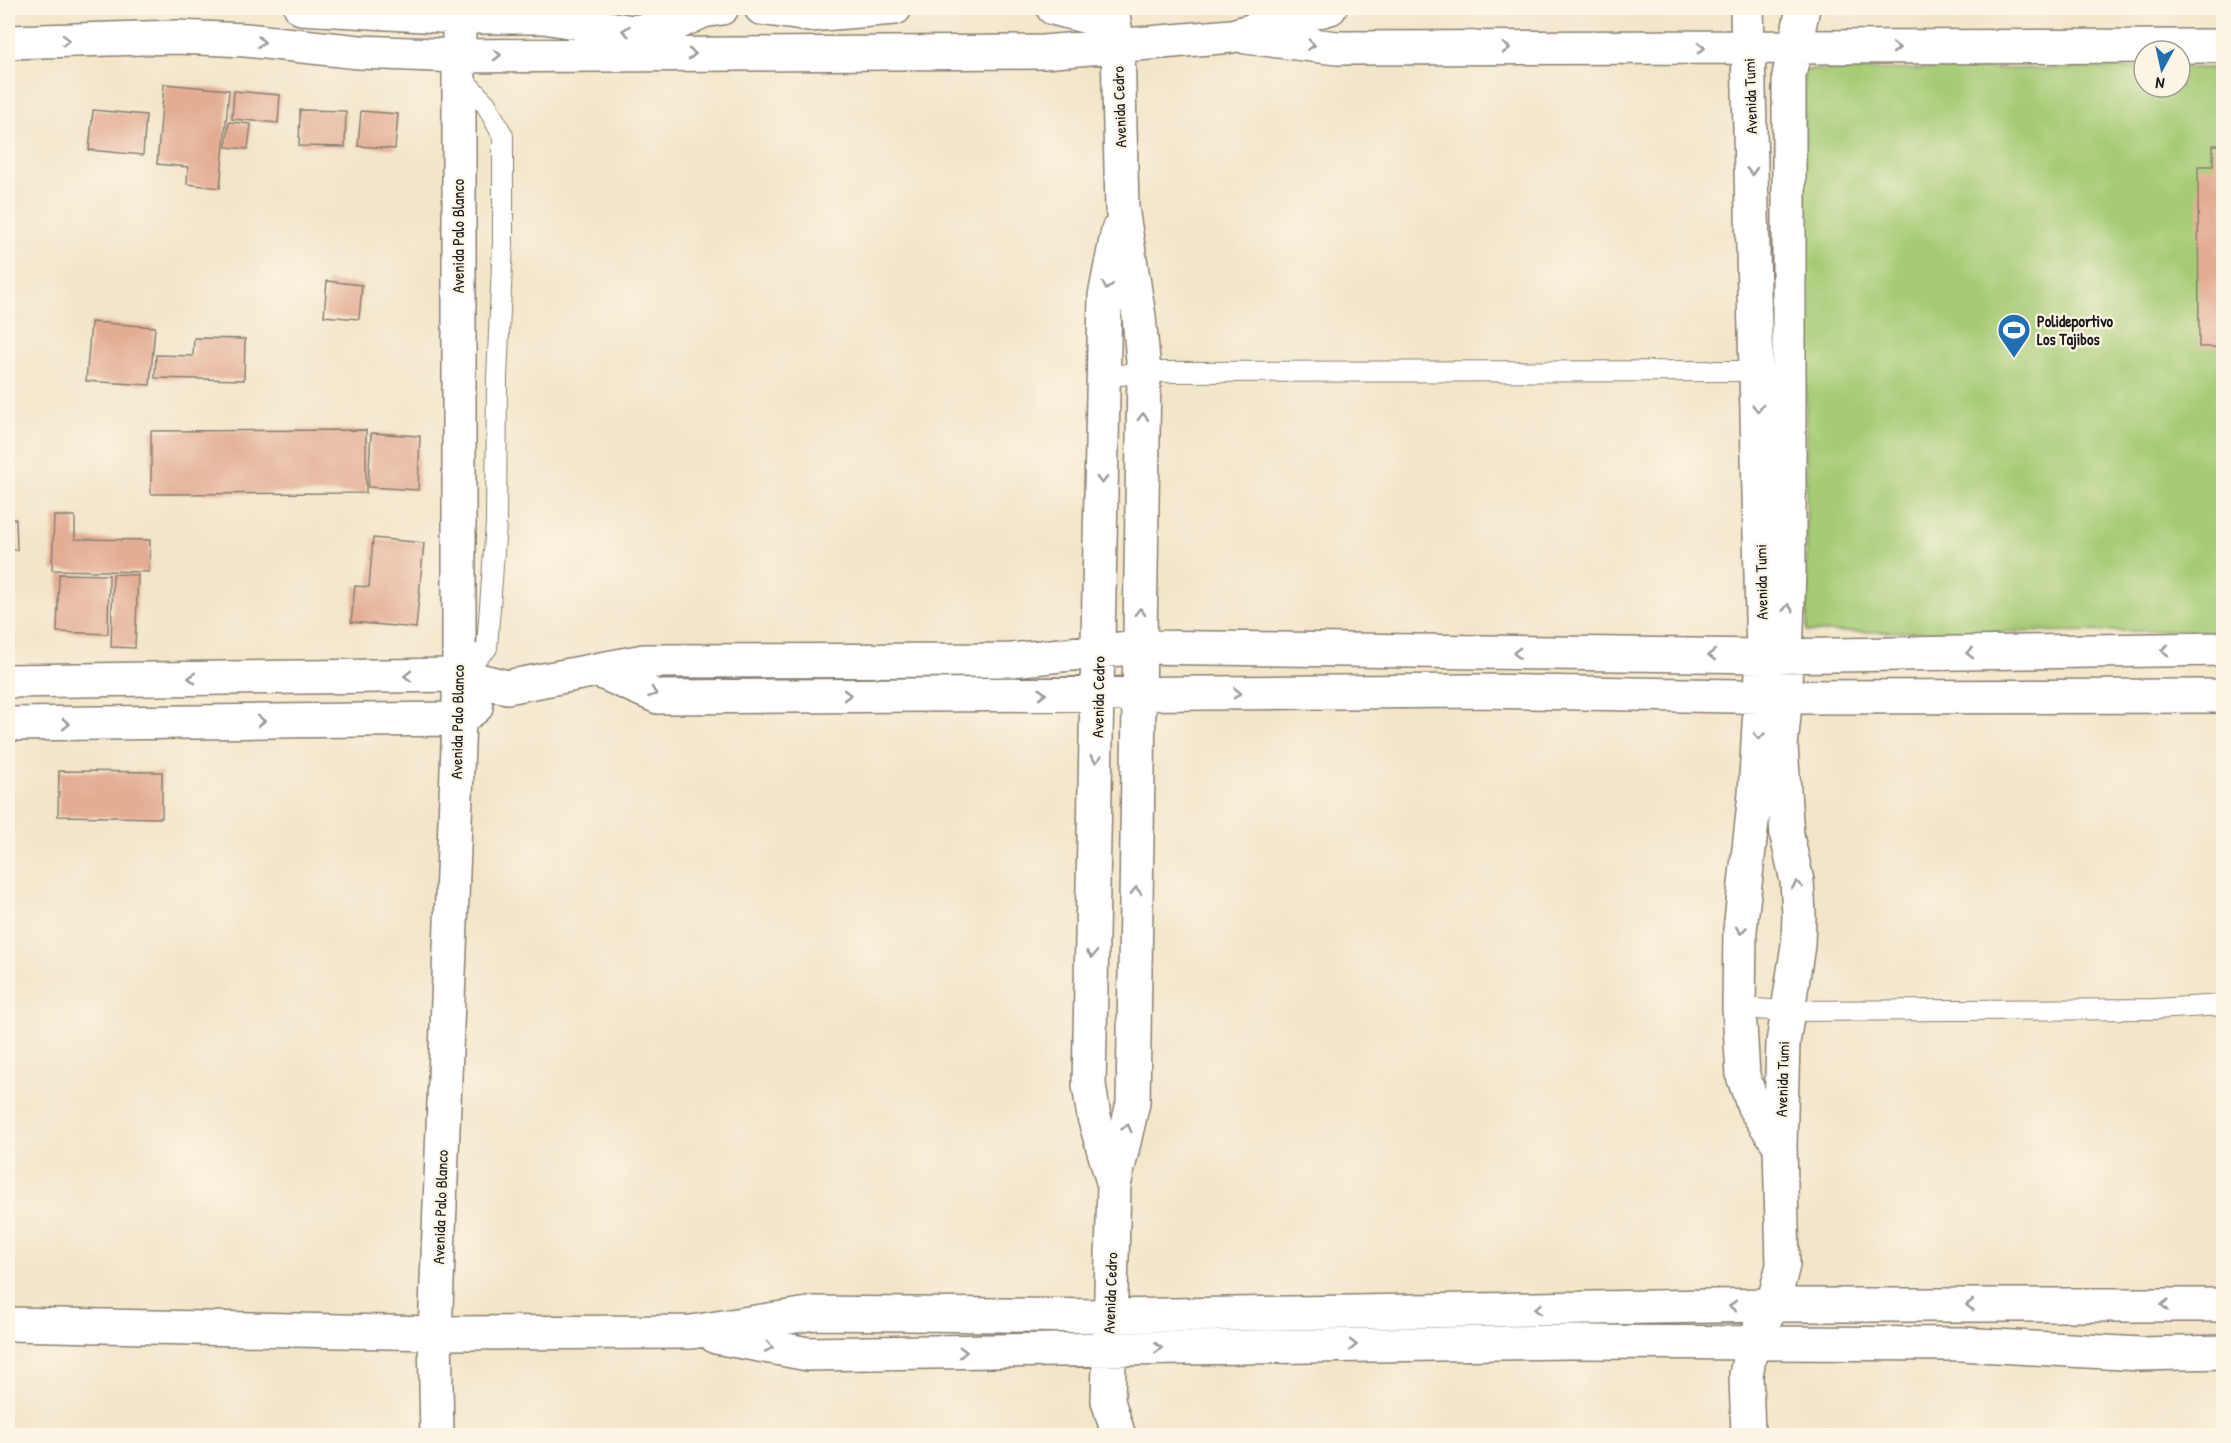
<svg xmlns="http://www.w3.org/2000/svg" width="2231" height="1443" font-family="'Patrick Hand',sans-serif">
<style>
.green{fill:#a6cb75;stroke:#617448;stroke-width:1.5}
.building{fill:#e3ad94}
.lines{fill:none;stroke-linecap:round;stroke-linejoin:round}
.lane-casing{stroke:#888072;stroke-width:22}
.street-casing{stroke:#888072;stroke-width:36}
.lane{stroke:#fff;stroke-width:20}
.street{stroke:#fff;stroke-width:33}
.oneway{stroke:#999}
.labels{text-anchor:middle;stroke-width:4.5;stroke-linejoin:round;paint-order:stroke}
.street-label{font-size:16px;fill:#1c1c1c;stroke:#fcf5e5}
.poi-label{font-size:16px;font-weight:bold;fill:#1c1c1c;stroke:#fcf5e5;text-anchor:start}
</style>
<rect width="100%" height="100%" fill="#fcf5e5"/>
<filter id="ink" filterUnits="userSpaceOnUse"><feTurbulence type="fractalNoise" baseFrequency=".0167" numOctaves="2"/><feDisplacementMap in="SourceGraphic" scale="12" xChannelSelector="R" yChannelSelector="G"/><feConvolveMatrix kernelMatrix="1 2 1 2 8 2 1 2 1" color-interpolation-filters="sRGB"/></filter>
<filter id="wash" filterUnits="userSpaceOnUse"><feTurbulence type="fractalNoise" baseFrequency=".008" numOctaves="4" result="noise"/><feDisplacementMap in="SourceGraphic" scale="24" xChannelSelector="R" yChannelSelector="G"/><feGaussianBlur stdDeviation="1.35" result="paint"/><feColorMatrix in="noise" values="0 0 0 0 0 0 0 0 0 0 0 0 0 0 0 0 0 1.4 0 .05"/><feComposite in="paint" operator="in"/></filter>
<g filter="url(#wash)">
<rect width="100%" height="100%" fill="#f3e5c9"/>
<path class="green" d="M 2144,68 L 2144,87 L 2180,87 L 2180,68 L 2223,68 L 2223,631 L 1807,632 L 1804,70 Z"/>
<g id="blocks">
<path class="building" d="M 164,84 L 229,90 L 220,188 L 187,184 L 188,167 L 157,164 Z
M 234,91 L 280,95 L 278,123 L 232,119 Z
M 93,110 L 146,115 L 143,155 L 89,150 Z
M 300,110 L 346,111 L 345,147 L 299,146 Z
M 361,111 L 398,114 L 395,149 L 358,146 Z
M 229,122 L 251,124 L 248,149 L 226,147 Z
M 2213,145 L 2224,145 L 2224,347 L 2199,347 L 2198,166 L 2213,166 Z
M 327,281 L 362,285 L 359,319 L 324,316 Z
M 91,322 L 155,327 L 150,385 L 86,381 Z
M 194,338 L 245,339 L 244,380 L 155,378 L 156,355 L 193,356 Z
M 366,430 L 366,493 L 151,494 L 151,431 Z
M 371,433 L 420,436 L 418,490 L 368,487 Z
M 54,516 L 75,516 L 75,539 L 150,540 L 149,572 L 52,570 Z
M 8,519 L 16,519 L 17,550 L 8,550 Z
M 373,538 L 424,543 L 416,628 L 351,622 L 355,586 L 369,587 Z
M 59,574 L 109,575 L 108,634 L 57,632 Z
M 113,574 L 138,575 L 135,648 L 111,647 Z
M 59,771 L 162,772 L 162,818 L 58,816 Z"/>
</g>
</g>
<g filter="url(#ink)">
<use href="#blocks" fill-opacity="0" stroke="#888072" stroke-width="1.5"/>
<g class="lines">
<g class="lane-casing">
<path id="lane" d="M 1104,377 L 1144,372 L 1765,371
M 458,675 L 487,648 L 496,524 L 497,378 L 503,242 L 503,136 L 486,104 L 459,75
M 1739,1008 L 1788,1011 L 2155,1009 L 2224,1005"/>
</g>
<g class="street-casing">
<path id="street" d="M 301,8 L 458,17 L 545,17 L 632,32 L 671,26 L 703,11 L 722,8
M 761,8 L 809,15 L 895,8
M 1053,8 L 1095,19 L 1118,47
M 1112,8 L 1118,47 L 1122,208 L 1139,316 L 1144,372 L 1133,1103 L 1114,1185 L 1108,1401 L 1119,1436
M 1747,8 L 1763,656 L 1755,794 L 1740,930 L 1739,1008 L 1743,1076 L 1754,1107 L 1780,1146 L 1783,1043 L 1798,945 L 1799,914 L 1797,881 L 1787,836 L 1781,746 L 1784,715 L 1789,571 L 1789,76 L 1803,8
M 1246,37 L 1337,48 L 2224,46
M 8,42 L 177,37 L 246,40 L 359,52 L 459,56 L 1043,52 L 1232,36 L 1330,8
M 599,671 L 658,697 L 1479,691 L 1785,697 L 2224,696
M 8,681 L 458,675 L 507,687 L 644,661 L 1012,660 L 1139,647 L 1763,656 L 2224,649
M 8,724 L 459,719 L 476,707
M 1113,1182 L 1094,1117 L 1089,1085 L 1105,296 L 1118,230
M 8,1324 L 435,1333 L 691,1332 L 815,1313 L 1109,1316 L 1773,1305 L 2224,1305
M 716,1337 L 808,1354 L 1570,1342 L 1961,1344 L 2140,1354 L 2224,1352
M 437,1436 L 435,1333 L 459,719 L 459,8
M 1748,1436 L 1746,1375 L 1752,1343 L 1773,1305 L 1783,1265 L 1780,1146"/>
</g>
<use href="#lane" class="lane"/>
<use href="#street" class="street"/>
</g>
<defs><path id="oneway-chevron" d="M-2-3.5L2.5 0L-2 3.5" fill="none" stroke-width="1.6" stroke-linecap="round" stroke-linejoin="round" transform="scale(1.5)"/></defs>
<g class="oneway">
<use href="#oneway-chevron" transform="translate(626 31) rotate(-175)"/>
<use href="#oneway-chevron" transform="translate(66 40) rotate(-2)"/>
<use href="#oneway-chevron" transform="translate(261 42) rotate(6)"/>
<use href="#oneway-chevron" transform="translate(1311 45) rotate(7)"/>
<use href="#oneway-chevron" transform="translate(1506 48)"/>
<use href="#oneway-chevron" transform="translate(1701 48)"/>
<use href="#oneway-chevron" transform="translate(1896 48)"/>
<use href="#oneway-chevron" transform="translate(692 54)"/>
<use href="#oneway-chevron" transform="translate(497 55)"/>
<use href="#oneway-chevron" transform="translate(1752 171) rotate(88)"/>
<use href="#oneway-chevron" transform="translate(1107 286) rotate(101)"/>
<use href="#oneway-chevron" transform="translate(1758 408) rotate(89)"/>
<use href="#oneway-chevron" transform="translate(1143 417) rotate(-89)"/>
<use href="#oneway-chevron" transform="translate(1102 480) rotate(91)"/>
<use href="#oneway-chevron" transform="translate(1788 608) rotate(-88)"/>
<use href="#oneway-chevron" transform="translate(1140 612) rotate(-89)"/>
<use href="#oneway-chevron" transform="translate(2165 650) rotate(179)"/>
<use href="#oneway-chevron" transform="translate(1517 653) rotate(-179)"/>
<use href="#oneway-chevron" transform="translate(1970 653) rotate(179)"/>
<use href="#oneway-chevron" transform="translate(1712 655) rotate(-179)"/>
<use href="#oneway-chevron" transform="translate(408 676) rotate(179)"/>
<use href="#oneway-chevron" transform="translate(192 678) rotate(179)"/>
<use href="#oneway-chevron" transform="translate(653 693) rotate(19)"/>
<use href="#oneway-chevron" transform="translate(1237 693)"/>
<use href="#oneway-chevron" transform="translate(1042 694)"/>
<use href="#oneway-chevron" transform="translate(847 695)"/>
<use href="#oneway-chevron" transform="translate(261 721) rotate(-1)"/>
<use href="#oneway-chevron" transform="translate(66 724) rotate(-1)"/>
<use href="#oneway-chevron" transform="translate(1759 736) rotate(94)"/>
<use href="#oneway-chevron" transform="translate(1096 759) rotate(91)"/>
<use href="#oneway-chevron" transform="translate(1797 885) rotate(-97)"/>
<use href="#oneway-chevron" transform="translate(1136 891) rotate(-89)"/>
<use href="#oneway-chevron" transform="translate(1741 930) rotate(94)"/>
<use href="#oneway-chevron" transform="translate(1092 954) rotate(91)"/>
<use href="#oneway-chevron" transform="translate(1127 1128) rotate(-76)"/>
<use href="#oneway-chevron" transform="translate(1970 1305) rotate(180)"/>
<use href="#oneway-chevron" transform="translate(2165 1305) rotate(180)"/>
<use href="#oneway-chevron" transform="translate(1733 1306) rotate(179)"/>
<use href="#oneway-chevron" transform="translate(1538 1309) rotate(179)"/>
<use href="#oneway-chevron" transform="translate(1353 1345) rotate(-1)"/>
<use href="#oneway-chevron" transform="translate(769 1347) rotate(11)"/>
<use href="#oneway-chevron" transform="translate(1158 1348) rotate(-1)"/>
<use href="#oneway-chevron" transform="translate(963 1352) rotate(-1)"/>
</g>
</g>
<defs>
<g id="stadium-pin" transform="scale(1.725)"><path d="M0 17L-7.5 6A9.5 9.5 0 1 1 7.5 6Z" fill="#1f6fb2" stroke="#fcf5e5"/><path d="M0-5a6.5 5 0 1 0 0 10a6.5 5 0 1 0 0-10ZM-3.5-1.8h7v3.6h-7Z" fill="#fff"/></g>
</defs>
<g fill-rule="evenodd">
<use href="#stadium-pin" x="2014" y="330"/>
</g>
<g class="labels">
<g class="street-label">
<text transform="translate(1750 96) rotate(-92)" y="6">Avenida Tumi</text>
<text transform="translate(1119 107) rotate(-92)" y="6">Avenida Cedro</text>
<text transform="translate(458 236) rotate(-90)" y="6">Avenida Palo Blanco</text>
<text transform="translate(1761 582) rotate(-91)" y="6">Avenida Tumi</text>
<text transform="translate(1098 697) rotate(-89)" y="6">Avenida Cedro</text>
<text transform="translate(457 722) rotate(-89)" y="6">Avenida Palo Blanco</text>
<text transform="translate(1782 1079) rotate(-88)" y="6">Avenida Tumi</text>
<text transform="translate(440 1207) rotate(-88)" y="6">Avenida Palo Blanco</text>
<text transform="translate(1110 1293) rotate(-88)" y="6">Avenida Cedro</text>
</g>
<g class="poi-label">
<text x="2037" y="327">Polideportivo<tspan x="2037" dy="18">Los Tajibos</tspan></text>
</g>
</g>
<rect width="2231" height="1443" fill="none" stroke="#fcf5e5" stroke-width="30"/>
<g transform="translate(2162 69) rotate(188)"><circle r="28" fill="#fcf5e5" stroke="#a29e95" stroke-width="1.5"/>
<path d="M0-4.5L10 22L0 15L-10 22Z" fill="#1f6fb2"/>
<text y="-9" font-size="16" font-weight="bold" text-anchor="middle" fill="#1c1c1c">N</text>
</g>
</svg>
